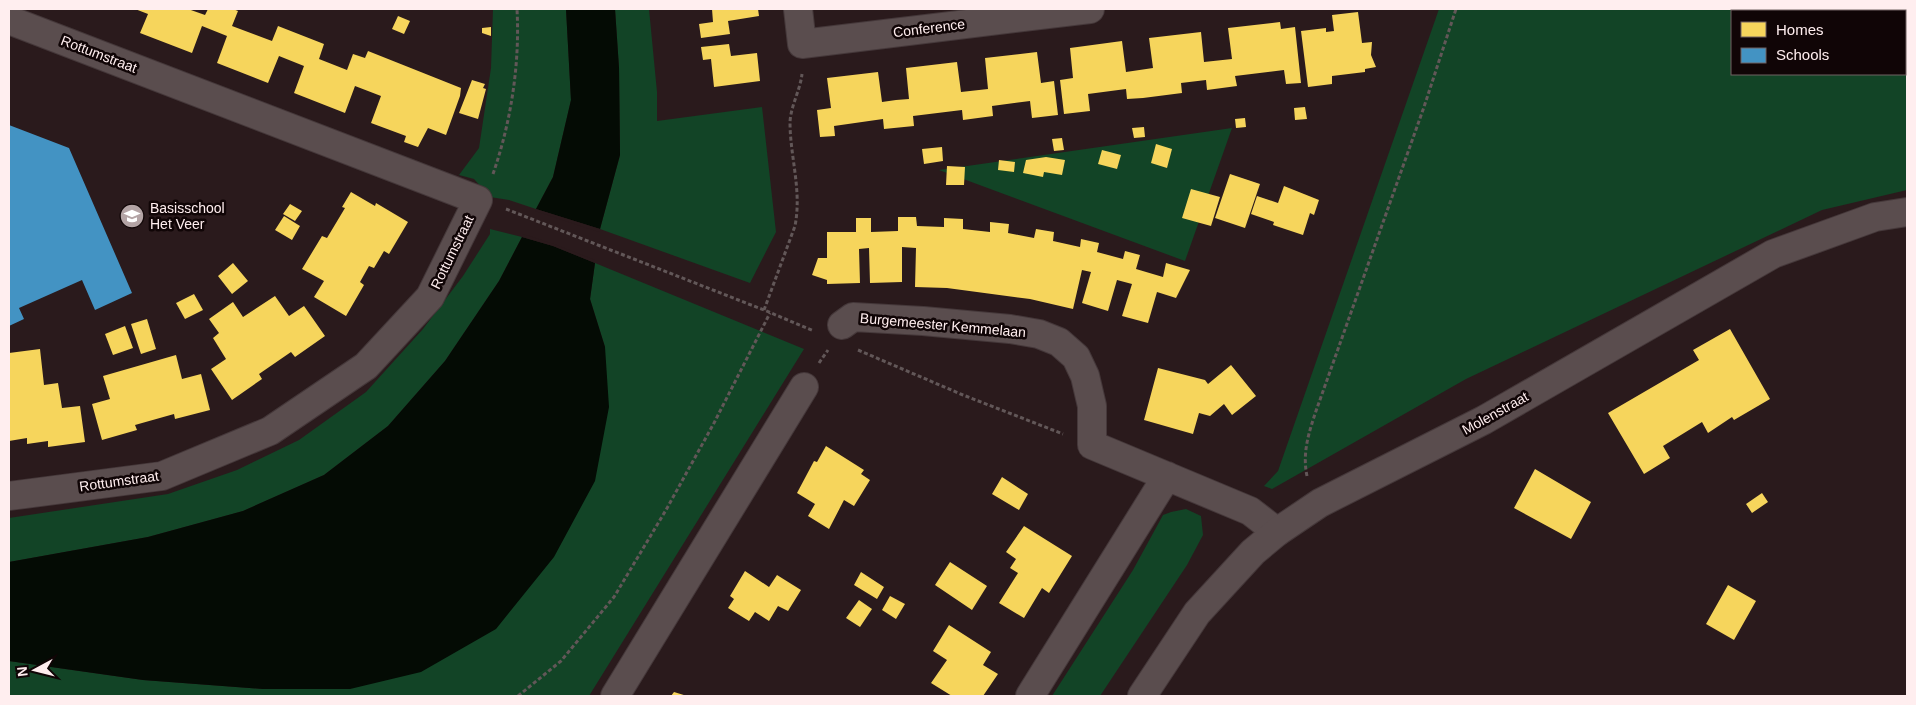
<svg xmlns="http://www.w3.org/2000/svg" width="1916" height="705" font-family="Arial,sans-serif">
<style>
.green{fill:#124426;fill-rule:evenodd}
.water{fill:#040b04}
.pier{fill:#2a1a1c}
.homes{fill:#f6d55c}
.schools{fill:#4393c3}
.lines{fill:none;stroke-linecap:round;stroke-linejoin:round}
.minor-casing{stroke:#45383a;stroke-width:30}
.tertiary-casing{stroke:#45383a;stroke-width:30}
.path{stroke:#625758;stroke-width:3;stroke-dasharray:4 2.5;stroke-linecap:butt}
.minor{stroke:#5a4d4e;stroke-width:28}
.tertiary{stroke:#5a4d4e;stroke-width:28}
.labels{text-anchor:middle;stroke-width:5;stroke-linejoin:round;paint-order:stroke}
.street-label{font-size:14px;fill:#ffeeef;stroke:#100506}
.poi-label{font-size:14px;fill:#ffeeef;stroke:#100506;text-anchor:start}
</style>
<rect width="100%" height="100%" fill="#2a1a1c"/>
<path class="green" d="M 493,9 L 566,9 L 571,100 L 553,177 L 536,209 L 509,200 L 490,197 L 474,179 L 459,175 L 479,148 L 491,68 Z
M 615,9 L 649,9 L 657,92 L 657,121 L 762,107 L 776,232 L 750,283 L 600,229 L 620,155 L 619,68 Z
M 1439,9 L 1907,9 L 1907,190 L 1822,210 L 1466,379 L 1272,489 L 1264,486 L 1278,471 ZM 1905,11 L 1905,74 L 1732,74 L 1732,11 Z
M 1232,128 L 1185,261 L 939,170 Z
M 490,229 L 522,237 L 499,281 L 445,361 L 388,426 L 324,475 L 243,511 L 148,537 L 9,562 L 9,518 L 168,494 L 237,470 L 299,440 L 366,392 L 423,329 L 463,276 L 490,234 Z
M 595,263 L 804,349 L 589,696 L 9,696 L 9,661 L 143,680 L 263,689 L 350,689 L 605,347 L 590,299 Z
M 1186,509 L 1201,516 L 1203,535 L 1187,565 L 1100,696 L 1052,696 L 1133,570 L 1163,515 L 1171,512 Z"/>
<path class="water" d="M 566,9 L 615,9 L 619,68 L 620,155 L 600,229 L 536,209 L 553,177 L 571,100 Z
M 522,237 L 553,246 L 595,263 L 590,299 L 605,347 L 609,407 L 595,481 L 554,557 L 496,629 L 421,672 L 350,689 L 263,689 L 143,680 L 9,661 L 9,562 L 148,537 L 243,511 L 324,475 L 388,426 L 445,361 L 499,281 Z"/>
<path class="pier" d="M 536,209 L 600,229 L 599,232 L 535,211 Z
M 523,234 L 554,244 L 595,260 L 595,263 L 553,246 L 522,237 Z"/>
<path class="homes" d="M 135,9 L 188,9 L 205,15 L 208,9 L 233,9 L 238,11 L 232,26 L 272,41 L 278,26 L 324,44 L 319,59 L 347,70 L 353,54 L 365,58 L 368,51 L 461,88 L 460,96 L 446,135 L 428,128 L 418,147 L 404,142 L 406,136 L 371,123 L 381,96 L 355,86 L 345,113 L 294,93 L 304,66 L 279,56 L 268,83 L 217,63 L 227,36 L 202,26 L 192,53 L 140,33 L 148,14 Z
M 712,9 L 758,9 L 759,16 L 728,21 L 730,34 L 701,38 L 699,24 L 713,22 Z
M 1358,12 L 1362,43 L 1372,42 L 1371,55 L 1376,67 L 1365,69 L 1365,72 L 1332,76 L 1332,84 L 1308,87 L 1301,31 L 1326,28 L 1326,32 L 1334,31 L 1332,15 Z
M 398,16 L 410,21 L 404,34 L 392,29 Z
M 1280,22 L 1281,29 L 1295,27 L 1301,83 L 1286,84 L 1284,70 L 1235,76 L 1237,86 L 1207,90 L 1206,80 L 1181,83 L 1182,93 L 1143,98 L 1127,99 L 1126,89 L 1088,94 L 1090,111 L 1064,114 L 1060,80 L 1073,78 L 1070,48 L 1122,41 L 1126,72 L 1153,68 L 1149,38 L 1201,32 L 1204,62 L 1232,59 L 1228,28 Z
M 491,27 L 491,36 L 482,33 L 482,28 Z
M 729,44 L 731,56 L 757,53 L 760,81 L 714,87 L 711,59 L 703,60 L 701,47 Z
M 1037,52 L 1041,83 L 1054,81 L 1058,115 L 1032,118 L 1030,101 L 992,106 L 993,116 L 963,120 L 962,110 L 913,116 L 914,126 L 884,129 L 883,119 L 834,126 L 835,136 L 820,137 L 817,110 L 831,108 L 827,78 L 878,72 L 882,102 L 896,100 L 909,99 L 906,68 L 957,62 L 961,92 L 988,89 L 985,58 Z
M 472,80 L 485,84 L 483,88 L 486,89 L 478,119 L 459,113 Z
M 1305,107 L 1307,119 L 1295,120 L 1294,108 Z
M 1245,118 L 1246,127 L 1236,128 L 1235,119 Z
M 1144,127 L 1145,137 L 1134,138 L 1132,128 Z
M 1062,138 L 1064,150 L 1054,151 L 1052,139 Z
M 1156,144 L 1172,149 L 1167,168 L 1151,163 Z
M 942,147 L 943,161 L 924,164 L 922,149 Z
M 1102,150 L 1121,155 L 1117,169 L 1098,164 Z
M 1046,157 L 1065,160 L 1062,175 L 1044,172 L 1043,177 L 1023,173 L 1026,160 Z
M 999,160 L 1015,162 L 1014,172 L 998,170 Z
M 947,166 L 965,167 L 964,185 L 946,185 Z
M 1230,174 L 1260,184 L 1245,228 L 1215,218 Z
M 1284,186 L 1319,200 L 1314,215 L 1310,213 L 1303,235 L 1273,225 L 1274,222 L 1251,214 L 1257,196 L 1278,203 Z
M 1191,189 L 1220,197 L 1211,226 L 1182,218 Z
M 351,192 L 375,206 L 376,203 L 408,222 L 389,254 L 384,251 L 374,268 L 369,266 L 360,282 L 364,285 L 346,316 L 314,297 L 324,281 L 302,269 L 322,236 L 327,238 L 345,208 L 342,207 Z
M 290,204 L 302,211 L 295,221 L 283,214 Z
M 284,216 L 300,226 L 292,240 L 275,230 Z
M 898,217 L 916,217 L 917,226 L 944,227 L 944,218 L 963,219 L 963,229 L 990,232 L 990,222 L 1009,224 L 1008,233 L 1034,238 L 1036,229 L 1054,232 L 1053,241 L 1080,247 L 1081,239 L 1099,243 L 1097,252 L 1123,259 L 1125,251 L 1140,255 L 1136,269 L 1163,277 L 1166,263 L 1190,270 L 1176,298 L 1157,292 L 1148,323 L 1122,316 L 1132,284 L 1117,280 L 1108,311 L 1082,303 L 1091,272 L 1082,270 L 1073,309 L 1030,299 L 947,288 L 915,287 L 916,248 L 902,247 L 902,282 L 870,283 L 869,248 L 859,249 L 860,283 L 827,284 L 827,280 L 812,275 L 818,258 L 827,258 L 827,232 L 856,232 L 856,218 L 871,218 L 871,232 L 898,231 Z
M 233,263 L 248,281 L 232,294 L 218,276 Z
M 194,294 L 203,310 L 185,319 L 176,303 Z
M 275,296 L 289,316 L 304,306 L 325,336 L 295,357 L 291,352 L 259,374 L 262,379 L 232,400 L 211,369 L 226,359 L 213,338 L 219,333 L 209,319 L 233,302 L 243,317 Z
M 147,319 L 156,349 L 141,354 L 131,324 Z
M 125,326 L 133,348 L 113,355 L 105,334 Z
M 1730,329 L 1770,399 L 1734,420 L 1732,417 L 1708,433 L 1702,422 L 1663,446 L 1670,458 L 1644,474 L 1608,413 L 1699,360 L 1693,350 Z
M 40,349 L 44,385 L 58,383 L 62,408 L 80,406 L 85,442 L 48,447 L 48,441 L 27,444 L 27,438 L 9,441 L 9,353 Z
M 176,355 L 182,379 L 201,374 L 210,410 L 175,419 L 174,414 L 135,425 L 137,430 L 102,440 L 92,404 L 110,399 L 103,376 Z
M 1231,365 L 1256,396 L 1232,415 L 1224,404 L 1210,416 L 1199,413 L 1193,434 L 1144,420 L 1158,368 L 1205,380 L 1208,384 Z
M 826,446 L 864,470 L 861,474 L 870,480 L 854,506 L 844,500 L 829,529 L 808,516 L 815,504 L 797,493 L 814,461 L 817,462 Z
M 1535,469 L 1591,502 L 1571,539 L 1514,508 Z
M 1002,477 L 1028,494 L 1019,510 L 992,494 Z
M 1762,493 L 1768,502 L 1752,513 L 1746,504 Z
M 1024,526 L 1072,556 L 1049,593 L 1042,588 L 1024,618 L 999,603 L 1018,573 L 1010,568 L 1016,559 L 1006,552 Z
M 950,562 L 987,586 L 972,610 L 935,585 Z
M 745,571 L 769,587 L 777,575 L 801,590 L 788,611 L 778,606 L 769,621 L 755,612 L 749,621 L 728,608 L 734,599 L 730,596 Z
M 861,572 L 884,587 L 877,599 L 854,585 Z
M 1728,585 L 1756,601 L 1734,640 L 1706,624 Z
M 890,596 L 905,604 L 896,619 L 882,610 Z
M 859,600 L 872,609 L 860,627 L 846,618 Z
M 949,625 L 991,652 L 983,665 L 998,674 L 983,696 L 952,696 L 931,683 L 947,660 L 933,651 Z
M 674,692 L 687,696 L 671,696 Z"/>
<path class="schools" d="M 9,125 L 69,148 L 132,293 L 95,310 L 82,280 L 19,308 L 24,319 L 9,326 Z"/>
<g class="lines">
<g class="minor-casing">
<path id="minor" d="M 798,9 L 802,44 L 1090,9
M 9,20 L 478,200 L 430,297 L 366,366 L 270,431 L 162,476 L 9,496
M 842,325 L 853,317 L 923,321 L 1010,329 L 1039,334 L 1059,342 L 1076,357 L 1085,376 L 1092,406 L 1092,445 L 1250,511 L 1277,532
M 615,696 L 804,387
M 1030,696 L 1167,476"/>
</g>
<g class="tertiary-casing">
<path id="tertiary" d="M 1142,696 L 1197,613 L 1253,552 L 1277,532 L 1320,503 L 1484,420 L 1773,254 L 1875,217 L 1907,212"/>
</g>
<path class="path" d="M 493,174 C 511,122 520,64 517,9
M 506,209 L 764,310 L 814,331
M 764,310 L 795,226 C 802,190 790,157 790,122 C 791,105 800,91 802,74
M 858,350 L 963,395 L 1063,434
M 819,363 L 828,350
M 1307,476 C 1302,453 1309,432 1316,411 L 1424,107 L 1456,9
M 518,696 L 561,661 L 614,597 L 666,510 L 714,423 L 770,313"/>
<use href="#minor" class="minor"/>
<use href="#tertiary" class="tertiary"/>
</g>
<defs>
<g id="school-disc" transform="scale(1.25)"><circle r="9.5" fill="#b4a4a5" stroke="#100506"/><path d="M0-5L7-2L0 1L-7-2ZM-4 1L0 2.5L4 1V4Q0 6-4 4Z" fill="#fff"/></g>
</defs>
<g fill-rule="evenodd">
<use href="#school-disc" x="132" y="216"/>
</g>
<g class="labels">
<g class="street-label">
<text transform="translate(929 28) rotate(-7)" y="5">Conference</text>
<text transform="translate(99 54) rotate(21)" y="5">Rottumstraat</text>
<text transform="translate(452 252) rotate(-64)" y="5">Rottumstraat</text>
<text transform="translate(943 325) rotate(5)" y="5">Burgemeester Kemmelaan</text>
<text transform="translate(1495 413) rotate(-29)" y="5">Molenstraat</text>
<text transform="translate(119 481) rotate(-8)" y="5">Rottumstraat</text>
</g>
<g class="poi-label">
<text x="150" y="213">Basisschool<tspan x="150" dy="16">Het Veer</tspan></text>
</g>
</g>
<rect width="1916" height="705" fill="none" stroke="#ffeeef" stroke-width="20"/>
<rect x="1731" y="10" width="175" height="65" fill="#100506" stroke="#706263"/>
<rect x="1741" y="22" width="25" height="15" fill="#f6d55c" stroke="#706263"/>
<text x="1776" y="35" font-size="15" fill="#ffeeef">Homes</text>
<rect x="1741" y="48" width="25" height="15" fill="#4393c3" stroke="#706263"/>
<text x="1776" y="60" font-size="15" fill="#ffeeef">Schools</text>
<g transform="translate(35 670) rotate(263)" stroke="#100506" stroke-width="4" paint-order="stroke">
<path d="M0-4L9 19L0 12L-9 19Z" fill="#ffeeef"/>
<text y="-8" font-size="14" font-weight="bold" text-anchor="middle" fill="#ffeeef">N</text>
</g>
</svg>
